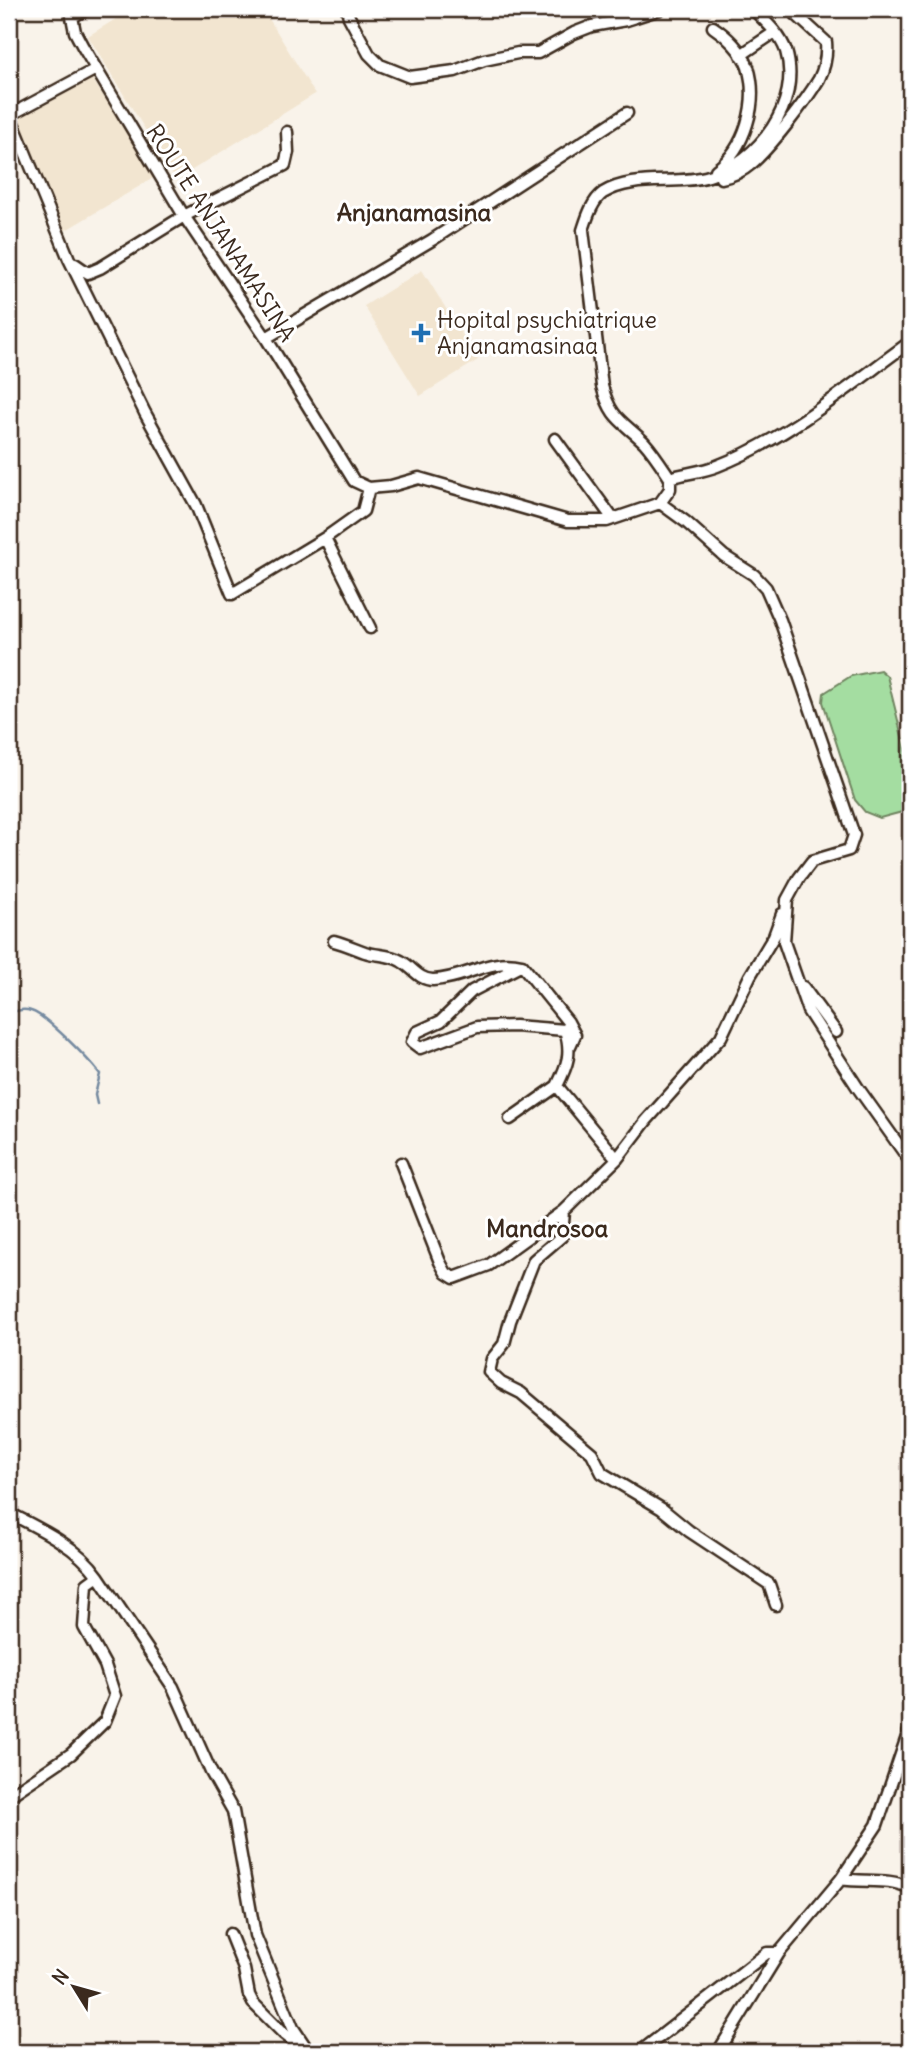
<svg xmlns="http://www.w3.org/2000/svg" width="919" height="2061" font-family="Delius,sans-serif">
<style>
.built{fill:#f2e5d0}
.green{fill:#a4dda1;stroke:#708460;stroke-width:2}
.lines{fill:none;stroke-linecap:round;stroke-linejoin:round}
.stream{stroke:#758aa0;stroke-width:2.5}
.minor-casing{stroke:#3b2a1e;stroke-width:15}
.minor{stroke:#fff;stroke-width:10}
.poi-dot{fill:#1f6fb2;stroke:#fff;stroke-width:2.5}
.labels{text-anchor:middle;stroke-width:6;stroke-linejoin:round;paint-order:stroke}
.street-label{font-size:23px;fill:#3b2a1e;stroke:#fff}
.poi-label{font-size:23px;fill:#3b2a1e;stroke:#fff;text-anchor:start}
.neighbourhood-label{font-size:24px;font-weight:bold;fill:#3b2a1e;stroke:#fff}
</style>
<rect width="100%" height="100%" fill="#f9f3ea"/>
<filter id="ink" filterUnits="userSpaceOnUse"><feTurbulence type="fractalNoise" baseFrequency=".0143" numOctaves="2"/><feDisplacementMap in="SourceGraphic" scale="14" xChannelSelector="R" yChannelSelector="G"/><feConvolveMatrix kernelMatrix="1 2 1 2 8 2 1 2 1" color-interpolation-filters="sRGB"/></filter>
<g filter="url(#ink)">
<path class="built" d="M 132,9 L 263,9 L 315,94 L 176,180 L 88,36 Z
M 90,75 L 155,177 L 61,233 L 15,120 Z
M 422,270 L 478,360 L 420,396 L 364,306 Z"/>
<path class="green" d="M 880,670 L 887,676 L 910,769 L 910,803 L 902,812 L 880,818 L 865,812 L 855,800 L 823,702 L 824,693 L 851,676 Z"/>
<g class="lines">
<path class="stream" d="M 9,1013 C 16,1011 23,1008 31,1011 C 46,1015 89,1060 100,1074 L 95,1095 L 97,1104"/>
<g class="minor-casing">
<path id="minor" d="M 87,9 L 72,17 L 75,32 L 83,47 L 184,216 L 266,338 L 354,481 L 369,488 L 391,486 L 419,478 L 568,521 L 607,521 L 660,503 L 686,522 L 724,556 L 754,575 L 766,588 L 780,620 L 854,835 L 849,850 L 812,861 L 799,878 L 787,900 L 784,942 L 808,1011 L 858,1088 L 910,1161
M 347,9 L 349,17 L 369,54 L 380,65 L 410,77 L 455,71 L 484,60 L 518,53 L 538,53 L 574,33 L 592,26 L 626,20 L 660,9
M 713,27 C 727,36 742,51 748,67 C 759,103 745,149 716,170
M 741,55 L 775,32
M 96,69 L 12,114 L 11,118 L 69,259 L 145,413 L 196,505 L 232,594 L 325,538 L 363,511 L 369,488
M 721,178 C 732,176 742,172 751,164 C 770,148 806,101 819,79 C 825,67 827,54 826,42 L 790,9
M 75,264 L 88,273 L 100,268 L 184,216 L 285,165 L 288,152 L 287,132
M 266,338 L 432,240 L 627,113
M 555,439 L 613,519
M 670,478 C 662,466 654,453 644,442 C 621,420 611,419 602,386 L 583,230 C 587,218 592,201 603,193 C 634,174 676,186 709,176 C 759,162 802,103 786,51 C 780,34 765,21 753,9
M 660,503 L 670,489 L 670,478 C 685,473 702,472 717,466 C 787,439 849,386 910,342
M 325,538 L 370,628
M 334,941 C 345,944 354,948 365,952 C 377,956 389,954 401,961 C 412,967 419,980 433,980 C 466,979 488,957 522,965 L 472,991 L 441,1021 L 417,1032 L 412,1042 L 420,1048 L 477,1027 L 515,1026 L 565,1030 C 572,1053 568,1064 557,1086 L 617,1159
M 522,965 L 568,1022 L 575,1035 L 570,1046
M 803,987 L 836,1032
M 510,1119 L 557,1086
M 401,1163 L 440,1262 L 446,1273 L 454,1278 L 489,1265 L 564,1211 L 617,1159 L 646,1121 L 721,1037 L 750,976 L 774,936 L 782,914
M 564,1211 L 562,1236 L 534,1260 L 510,1321 L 504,1344 L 492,1359 L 489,1372 L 501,1383 L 521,1393 L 592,1453 L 602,1473 L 662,1509 L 689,1531 L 769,1584 L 776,1605
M 9,1513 C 39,1528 78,1547 98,1576
M 9,1796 L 71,1754 L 105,1721 L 115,1696 L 105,1665 L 84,1627 L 87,1584 L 98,1576 L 173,1687 L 211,1772 L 233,1811 L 255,1935 L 293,2028 L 309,2052
M 841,1879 C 865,1883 888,1877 910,1888
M 230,1934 L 244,1969 L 249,1995 L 253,2003 L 283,2033 L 302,2048
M 640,2052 L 767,1953 L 779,1953
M 718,2052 L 779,1953 L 841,1879 L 877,1825 L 910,1728"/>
</g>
<use href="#minor" class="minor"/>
</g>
</g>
<path class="poi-dot" d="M417.5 322.5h7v7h7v7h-7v7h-7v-7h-7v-7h7z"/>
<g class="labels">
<g class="street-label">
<text transform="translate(221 233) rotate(57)" y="8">ROUTE ANJANAMASINA</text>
</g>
<g class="poi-label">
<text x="437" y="328">Hopital psychiatrique<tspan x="437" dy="26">Anjanamasinaa</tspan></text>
</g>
<g class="neighbourhood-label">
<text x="414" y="221">Anjanamasina</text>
<text x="547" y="1237">Mandrosoa</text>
</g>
</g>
<rect width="919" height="2061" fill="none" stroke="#fff" stroke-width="35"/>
<rect x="18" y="18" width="884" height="2026" fill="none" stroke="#3b2a1e" stroke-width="2.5" filter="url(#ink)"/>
<g transform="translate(74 1987) rotate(307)" stroke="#ffffff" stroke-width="5" paint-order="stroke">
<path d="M0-5L12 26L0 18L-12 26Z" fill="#3b2a1e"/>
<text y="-10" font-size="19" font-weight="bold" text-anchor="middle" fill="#3b2a1e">N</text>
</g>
</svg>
